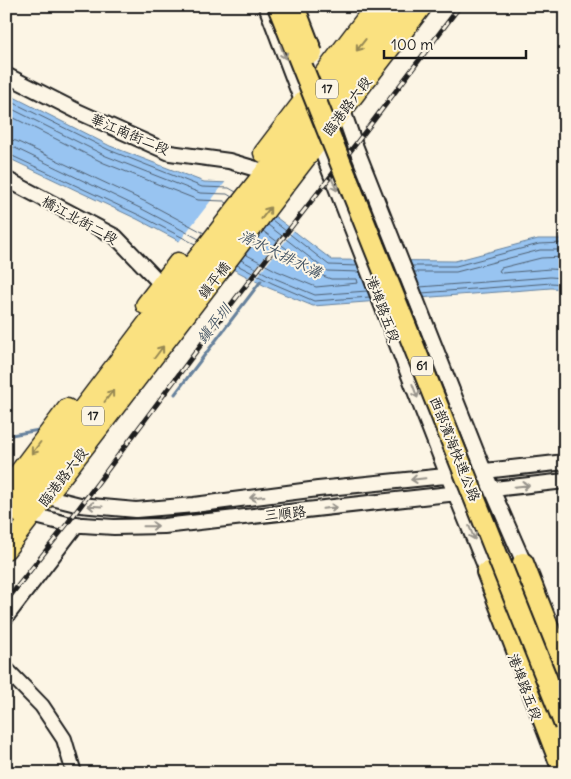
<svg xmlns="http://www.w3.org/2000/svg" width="571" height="779" font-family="Delius,'LXGW WenKai TC',sans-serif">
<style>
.water{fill:#98c4f1;stroke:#66819c}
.pier{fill:#fcf5e5}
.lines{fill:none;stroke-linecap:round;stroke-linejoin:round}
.shore{stroke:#4e5f71;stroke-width:1}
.stream{stroke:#66819c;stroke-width:3}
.minor-casing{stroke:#1c1c1c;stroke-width:18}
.major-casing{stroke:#1c1c1c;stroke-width:21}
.highway-casing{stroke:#1c1c1c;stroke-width:24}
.minor{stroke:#fcf5e5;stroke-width:14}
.major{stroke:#fae180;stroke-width:18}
.highway{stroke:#fae180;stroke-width:20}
.rail-casing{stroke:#1c1c1c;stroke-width:5}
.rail{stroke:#fcf5e5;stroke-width:3;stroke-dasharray:9;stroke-linecap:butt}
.highway-bridge-casing{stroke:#1c1c1c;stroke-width:24;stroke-linecap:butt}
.highway-bridge{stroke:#fae180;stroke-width:20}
.oneway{stroke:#968853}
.oneway2{stroke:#97938b}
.labels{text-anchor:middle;stroke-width:4;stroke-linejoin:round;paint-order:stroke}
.shield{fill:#fcf5e5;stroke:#5f5d58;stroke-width:1}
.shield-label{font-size:12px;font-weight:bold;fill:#1c1c1c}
.street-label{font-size:14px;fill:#1c1c1c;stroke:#fcf5e5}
.water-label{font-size:15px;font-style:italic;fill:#475767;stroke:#fcf5e5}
</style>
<rect width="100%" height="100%" fill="#fcf5e5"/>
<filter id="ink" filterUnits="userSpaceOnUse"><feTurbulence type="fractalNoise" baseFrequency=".02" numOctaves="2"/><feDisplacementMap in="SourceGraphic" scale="10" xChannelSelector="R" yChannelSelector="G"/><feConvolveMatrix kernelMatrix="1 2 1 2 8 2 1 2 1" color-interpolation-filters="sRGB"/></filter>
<g filter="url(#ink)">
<path class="water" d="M 6,93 L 110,146 L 204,182 L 231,183 L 332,260 L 455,261 L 538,239 L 565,239 L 565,289 L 551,288 L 313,306 L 269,288 L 137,219 L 6,157 Z"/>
<path class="pier" d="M 227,180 L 232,180 L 276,214 L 232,271 L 178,243 Z
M 290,225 L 295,229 L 253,282 L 247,279 Z"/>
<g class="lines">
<path class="shore" d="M 6,99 L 109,150 L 202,187 L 229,188 L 236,192
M 6,106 L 106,156 L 200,193 L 227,194 L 232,197
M 6,114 L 104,163 L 198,200 L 224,201 L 227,203
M 6,139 L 16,141 L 146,202 L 204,233
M 6,146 L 13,147 L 142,209 L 199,239
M 6,153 L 139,215 L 195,244
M 272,220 L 329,265 L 358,266
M 268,225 L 327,271 L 360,272
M 245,254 L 277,271 L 316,287 L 358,283 L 357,279 L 331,279 L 323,276 L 263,231
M 565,257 L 541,258 L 501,268 L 499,271 L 502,273 L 550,269 L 565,270
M 241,260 L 274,278 L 315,295 L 367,291
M 237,265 L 272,283 L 314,301 L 370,297
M 412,266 L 456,266 L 539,244 L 565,243
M 414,272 L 456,272 L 540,250 L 565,250
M 420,287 L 550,277 L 565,278
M 422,293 L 551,283 L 565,284"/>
<path class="stream" d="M 175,394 L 261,281
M 6,436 L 39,430"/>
<g class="minor-casing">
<path id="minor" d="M 266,6 L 305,109
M 6,75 L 79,112 L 170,153 L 229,161 L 273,174
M 340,102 L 355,145 L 484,471 L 527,570
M 316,136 L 448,476 L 490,578
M 6,179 L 116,237 L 161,284 L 169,290
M 476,472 L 565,462
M 40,495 L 80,505 L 136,510 L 194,505 L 318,489 L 455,475
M 24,513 L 67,524 L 114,527 L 164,526 L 565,481
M 6,617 L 77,524
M 6,669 L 42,706 L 64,739 L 74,773"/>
</g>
<g class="major-casing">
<path id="major" d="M 263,153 L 375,6
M 145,305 L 178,262
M 6,489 L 67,408
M 6,509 L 171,291 L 308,116 L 391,6
M 20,514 L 277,175 L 405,11
M 6,550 L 423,6"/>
</g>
<g class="highway-casing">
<path id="highway" d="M 523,563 L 565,670
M 487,572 L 564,773"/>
</g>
<use href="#minor" class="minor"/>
<use href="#major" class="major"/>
<use href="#highway" class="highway"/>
<g class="rail-casing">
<path id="rail" d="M 6,601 L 67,524 L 236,298 L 355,145 L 460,6"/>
</g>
<use href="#rail" class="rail"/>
<g class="highway-bridge-casing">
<path id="highway-bridge" d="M 278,6 L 565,725
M 294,6 L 312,53"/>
</g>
<use href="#highway-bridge" class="highway-bridge"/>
</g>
<defs><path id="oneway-shaft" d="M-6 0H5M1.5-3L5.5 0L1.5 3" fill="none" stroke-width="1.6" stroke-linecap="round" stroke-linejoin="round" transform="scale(1.25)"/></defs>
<g class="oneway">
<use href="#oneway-shaft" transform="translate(361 45) rotate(128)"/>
<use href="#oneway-shaft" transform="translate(266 213) rotate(-52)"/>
<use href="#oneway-shaft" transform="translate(159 352) rotate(-53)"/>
<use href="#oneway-shaft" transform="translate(109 396) rotate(-53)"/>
<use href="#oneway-shaft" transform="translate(36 448) rotate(127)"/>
</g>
<g class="oneway2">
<use href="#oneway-shaft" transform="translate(283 52) rotate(69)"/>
<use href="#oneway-shaft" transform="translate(334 184) rotate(66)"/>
<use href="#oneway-shaft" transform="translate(415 391) rotate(69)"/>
<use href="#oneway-shaft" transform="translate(418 479) rotate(174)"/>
<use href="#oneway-shaft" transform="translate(522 486) rotate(-6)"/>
<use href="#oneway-shaft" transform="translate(257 497) rotate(173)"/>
<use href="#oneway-shaft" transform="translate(95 506) rotate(-177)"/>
<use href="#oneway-shaft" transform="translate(330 508) rotate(-6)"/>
<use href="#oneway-shaft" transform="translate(151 526) rotate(-1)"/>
<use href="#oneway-shaft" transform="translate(472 533) rotate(68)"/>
</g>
</g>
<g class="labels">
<g class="shield">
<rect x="316" y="79.5" width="22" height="19" rx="4"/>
<rect x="411" y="356.5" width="22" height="19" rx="4"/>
<rect x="82" y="406.5" width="22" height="19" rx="4"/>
</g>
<g class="shield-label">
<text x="327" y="93">17</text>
<text x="422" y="370">61</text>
<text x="93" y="420">17</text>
</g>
<g class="street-label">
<text transform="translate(347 106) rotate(-53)" y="5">臨港路六段</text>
<text transform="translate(130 134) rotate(23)" y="5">華江南街二段</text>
<text transform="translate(80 220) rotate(29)" y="5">橋江北街二段</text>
<text transform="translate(214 280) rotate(-52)" y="5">鎮平橋</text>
<text transform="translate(383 309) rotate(69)" y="5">港埠路五段</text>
<text transform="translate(455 449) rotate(68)" y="5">西部濱海快速公路</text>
<text transform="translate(63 477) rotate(-52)" y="5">臨港路六段</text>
<text transform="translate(285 513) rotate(-6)" y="5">三順路</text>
<text transform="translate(525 687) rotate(69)" y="5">港埠路五段</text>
</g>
<g class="water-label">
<text transform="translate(280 254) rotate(26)" y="5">清水大排水溝</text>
<text transform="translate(214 324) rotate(-52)" y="5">鎮平圳</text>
</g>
</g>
<rect width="571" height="779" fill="none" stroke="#fcf5e5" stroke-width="25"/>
<rect x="12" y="12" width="546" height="754" fill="none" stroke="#1c1c1c" stroke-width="2" filter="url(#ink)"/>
<path d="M384 50v8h142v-8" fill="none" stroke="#1c1c1c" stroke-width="2.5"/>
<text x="391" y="50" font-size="15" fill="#1c1c1c" stroke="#fcf5e5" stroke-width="4" paint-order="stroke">100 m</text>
</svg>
